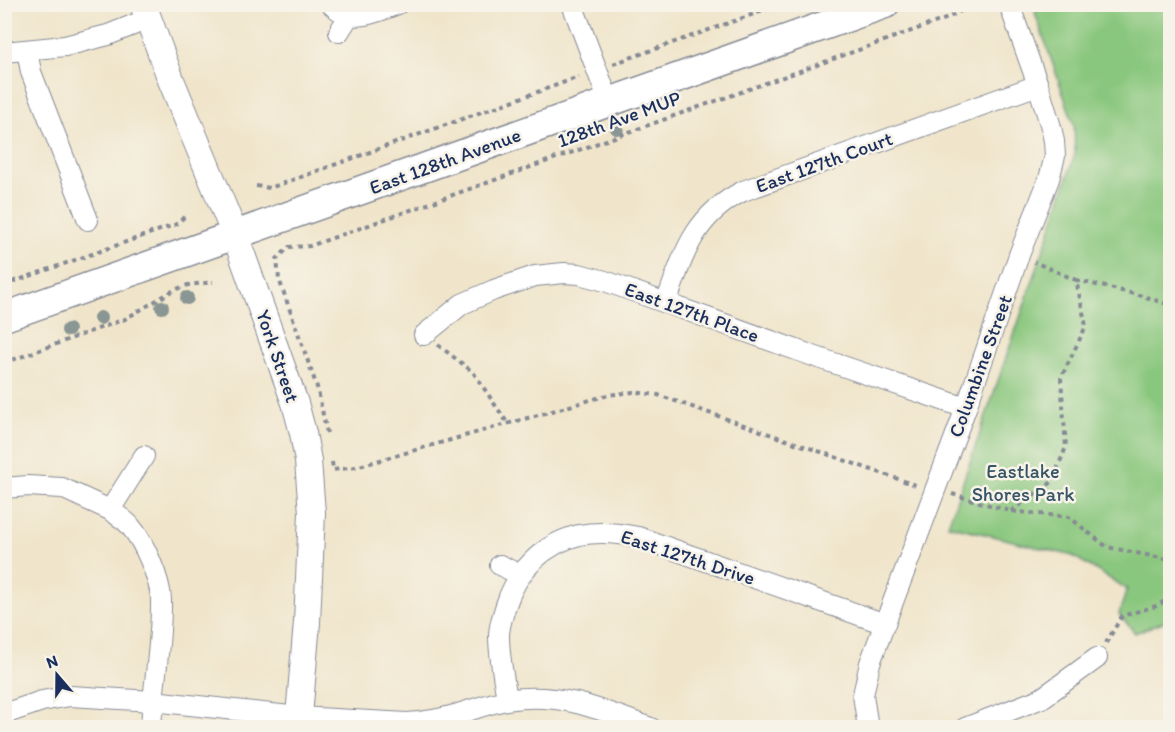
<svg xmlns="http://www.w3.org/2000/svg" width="1175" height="732" font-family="Itim,sans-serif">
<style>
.green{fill:#8ac77e;stroke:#527b6e;stroke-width:1.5}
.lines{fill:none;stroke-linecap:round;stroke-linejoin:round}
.minor-casing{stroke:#868a94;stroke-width:22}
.tertiary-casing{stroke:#868a94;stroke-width:28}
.secondary-casing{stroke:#868a94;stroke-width:31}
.path{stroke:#868a94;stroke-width:4;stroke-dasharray:4.5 4.5;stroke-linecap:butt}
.minor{stroke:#fff;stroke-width:20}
.tertiary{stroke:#fff;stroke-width:26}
.secondary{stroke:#fff;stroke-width:28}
.tree{fill:#8a9693}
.labels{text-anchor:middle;stroke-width:5;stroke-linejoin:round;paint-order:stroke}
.street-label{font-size:20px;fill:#1b2f5e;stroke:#f7f3e8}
.park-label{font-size:20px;fill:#375566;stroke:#f7f3e8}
</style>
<rect width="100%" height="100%" fill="#f7f3e8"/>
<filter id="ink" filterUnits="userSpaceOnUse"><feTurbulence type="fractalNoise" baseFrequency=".0167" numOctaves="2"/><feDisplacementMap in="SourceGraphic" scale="12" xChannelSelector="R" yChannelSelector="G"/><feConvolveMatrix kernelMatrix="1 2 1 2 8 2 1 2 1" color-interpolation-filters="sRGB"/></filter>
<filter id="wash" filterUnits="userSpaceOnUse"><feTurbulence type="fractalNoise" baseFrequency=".008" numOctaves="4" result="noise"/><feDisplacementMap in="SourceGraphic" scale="24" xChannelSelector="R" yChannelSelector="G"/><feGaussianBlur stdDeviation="1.35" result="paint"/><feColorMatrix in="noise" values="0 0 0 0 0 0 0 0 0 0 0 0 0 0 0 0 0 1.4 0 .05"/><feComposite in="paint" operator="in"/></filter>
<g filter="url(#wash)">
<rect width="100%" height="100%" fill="#f0e5cb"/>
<path class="green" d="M 1038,4 L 1170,5 L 1170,619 L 1135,633 L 1119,614 L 1127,589 L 1073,556 L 948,525 L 1049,234 L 1075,154 L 1074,125 L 1035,13 Z"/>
</g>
<g filter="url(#ink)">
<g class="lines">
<g class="minor-casing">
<path id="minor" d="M 331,4 C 353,25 374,13 398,4
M 572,4 L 609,102
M 339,32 L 349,16
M 27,50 L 31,72 L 88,220
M 4,52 L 65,46 L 108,35 L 148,19
M 666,303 C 684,254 693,217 743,191 L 1038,85
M 424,335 L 462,304 L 494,290 L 535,276 L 564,273 L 579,274 L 605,281 L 816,357 L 966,408
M 4,488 L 28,486 L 62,488 L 110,510 L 144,456
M 110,510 C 116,515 126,520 131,527 C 144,542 160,579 161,599 C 162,642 153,685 151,728
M 500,565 L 520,575
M 507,700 C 504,679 499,657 499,636 C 499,625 503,615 506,605 C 517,571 543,544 579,535 C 599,531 619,533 638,537 L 885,624
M 4,714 L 42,701 L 70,696 L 153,701 L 299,717 L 407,723 C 424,722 441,719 458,714 C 474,709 490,703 507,700 C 560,691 602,710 651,728
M 868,728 L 863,695 L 870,663 L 966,408 L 1019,255 L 1049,179 L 1055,156 L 1054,141 L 1051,127 L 1038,85 L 1009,4
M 965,728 L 1042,698 L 1097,658"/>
</g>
<g class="tertiary-casing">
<path id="tertiary" d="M 143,4 L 171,80 L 235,235 L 295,403 L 303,433 L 308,461 L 312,513 L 307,622 L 298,728"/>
</g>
<g class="secondary-casing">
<path id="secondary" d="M 4,317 L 885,4"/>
</g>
<path class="path" d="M 613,64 L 782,4
M 256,186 L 270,188 L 579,77
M 1076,280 L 1143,296 L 1170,305
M 4,285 L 177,224 L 187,214
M 438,345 L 473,372 L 508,424
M 4,363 L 125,319 L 174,290 L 188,285 L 213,282
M 327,433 L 317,387 L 279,279 L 277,259 L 289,247 L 310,246 L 948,18 L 973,4
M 332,462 L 333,470 L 356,467 L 608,395 L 633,392 L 658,395 L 918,486
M 952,494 L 1010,511 L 1069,517 L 1107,547 L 1166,559 L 1170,564
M 1011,511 L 1052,482 L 1066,447 L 1061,378 L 1086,326 L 1076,280 L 1034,262
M 1106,643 L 1122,616 L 1156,606 L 1170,598"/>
<use href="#minor" class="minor"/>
<use href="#tertiary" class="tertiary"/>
<use href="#secondary" class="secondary"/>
</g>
<g class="tree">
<circle cx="617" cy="128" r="7"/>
<circle cx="187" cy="298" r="7"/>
<circle cx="162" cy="307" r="7"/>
<circle cx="100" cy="318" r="7"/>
<circle cx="68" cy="330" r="7"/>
</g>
</g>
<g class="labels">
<g class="street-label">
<text transform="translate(619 119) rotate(-20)" y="7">128th Ave MUP</text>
<text transform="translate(445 161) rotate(-20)" y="7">East 128th Avenue</text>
<text transform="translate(824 162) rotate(-20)" y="7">East 127th Court</text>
<text transform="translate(692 312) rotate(20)" y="7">East 127th Place</text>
<text transform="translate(278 356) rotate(71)" y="7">York Street</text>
<text transform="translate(980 366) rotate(-70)" y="7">Columbine Street</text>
<text transform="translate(688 557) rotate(18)" y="7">East 127th Drive</text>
</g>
<g class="park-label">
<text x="1023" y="478">Eastlake<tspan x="1023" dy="23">Shores Park</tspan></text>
</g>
</g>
<rect width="1175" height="732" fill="none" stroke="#f7f3e8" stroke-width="24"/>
<g transform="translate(57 675) rotate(340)" stroke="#f7f3e8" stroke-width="4.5" paint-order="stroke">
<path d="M0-4.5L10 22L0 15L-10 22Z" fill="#1b2f5e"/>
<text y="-9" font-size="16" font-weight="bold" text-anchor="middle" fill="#1b2f5e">N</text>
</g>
</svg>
